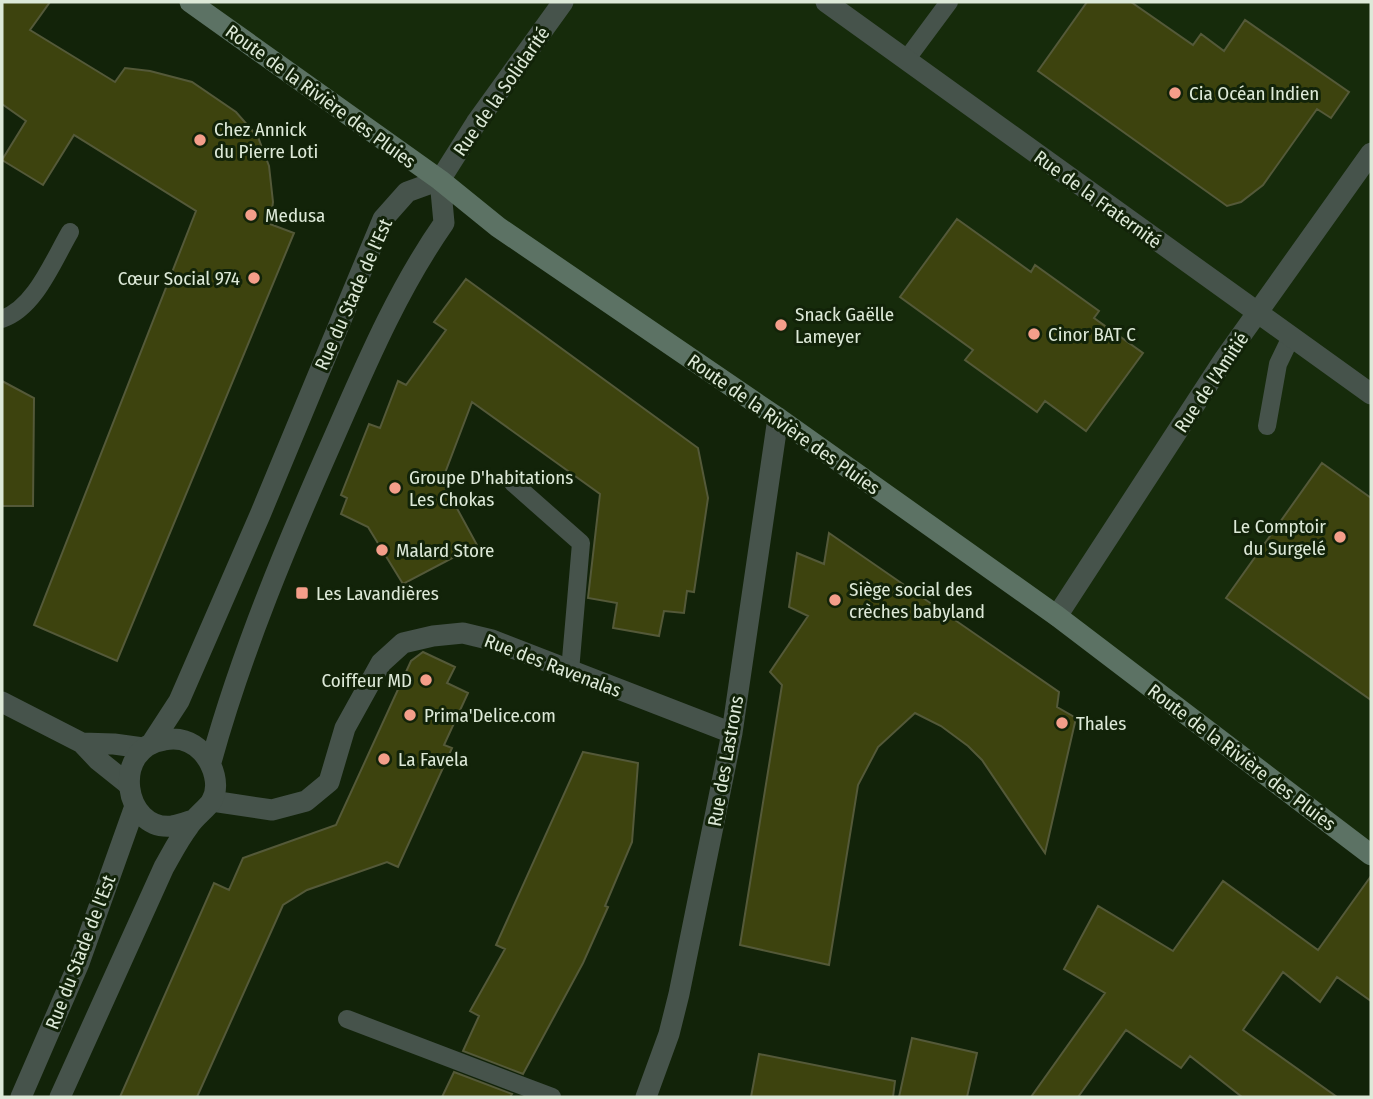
<svg xmlns="http://www.w3.org/2000/svg" width="1373" height="1099" font-family="'Fira Sans Condensed',sans-serif">
<style>
.built{fill:#162b0b}
.building{fill:#3d430e;stroke:#545939;stroke-width:2}
.lines{fill:none;stroke-linecap:round;stroke-linejoin:round}
.service{stroke:#46534b;stroke-width:18}
.minor{stroke:#46534b;stroke-width:21}
.tertiary{stroke:#46534b;stroke-width:21}
.secondary{stroke:#5c7264;stroke-width:21}
.poi-dot{fill:#f49e8a;stroke:#122309;stroke-width:2.5}
.labels{text-anchor:middle;stroke-width:6;stroke-linejoin:round;paint-order:stroke}
.street-label{font-size:19px;fill:#dde9d8;stroke:#122309}
.poi-label{font-size:19px;fill:#dde9d8;stroke:#122309;text-anchor:start}
</style>
<rect width="100%" height="100%" fill="#122309"/>
<path class="built" d="M 190,2 L 1371,2 L 1371,855 Z"/>
<path class="building" d="M 2,2 L 50,2 L 30,30 L 115,82 L 125,68 L 150,71 L 192,82 L 236,112 L 258,137 L 269,166 L 273,202 L 270,224 L 294,233 L 117,661 L 34,625 L 196,211 L 74,135 L 43,185 L 2,160 L 26,121 L 2,104 Z
M 1087,2 L 1131,2 L 1193,45 L 1201,34 L 1224,51 L 1245,20 L 1349,92 L 1331,118 L 1317,109 L 1263,185 L 1241,202 L 1227,206 L 1038,71 Z
M 957,219 L 1031,272 L 1035,265 L 1099,311 L 1094,318 L 1143,353 L 1086,431 L 1045,401 L 1037,412 L 965,360 L 973,350 L 900,297 Z
M 466,279 L 698,448 L 708,498 L 694,592 L 687,591 L 684,613 L 664,611 L 659,636 L 613,628 L 617,603 L 588,598 L 600,494 L 472,402 L 442,481 L 477,545 L 403,584 L 368,527 L 341,514 L 347,498 L 341,495 L 369,424 L 380,428 L 398,381 L 406,385 L 446,330 L 434,322 Z
M 2,381 L 34,398 L 33,506 L 2,506 Z
M 1322,463 L 1371,498 L 1371,700 L 1226,598 Z
M 829,533 L 1059,692 L 1057,707 L 1076,718 L 1045,853 L 982,760 L 968,746 L 941,726 L 915,713 L 878,747 L 858,785 L 829,965 L 740,945 L 782,685 L 770,672 L 808,616 L 789,607 L 797,553 L 824,564 Z
M 423,652 L 455,667 L 447,683 L 468,693 L 444,745 L 452,748 L 398,867 L 387,862 L 307,890 L 283,905 L 197,1097 L 120,1097 L 214,883 L 229,890 L 243,858 L 336,825 L 411,661 Z
M 583,752 L 638,763 L 632,842 L 605,906 L 608,907 L 583,963 L 523,1074 L 463,1051 L 479,1016 L 470,1011 L 505,949 L 496,945 Z
M 1371,876 L 1371,1001 L 1337,977 L 1320,1002 L 1283,972 L 1243,1030 L 1337,1097 L 1242,1097 L 1190,1056 L 1181,1068 L 1126,1030 L 1078,1097 L 1031,1097 L 1105,993 L 1064,969 L 1098,906 L 1173,951 L 1223,881 L 1318,950 Z
M 912,1038 L 977,1053 L 967,1097 L 899,1097 Z
M 759,1054 L 895,1081 L 893,1097 L 751,1097 Z
M 454,1072 L 512,1094 L 510,1097 L 442,1097 Z"/>
<g class="lines">
<path class="service" d="M 906,60 L 949,2
M 2,319 C 35,308 53,261 70,232
M 1267,426 L 1278,364 L 1291,337
M 513,483 L 581,543 L 570,671
M 347,1019 L 552,1097"/>
<path class="minor" d="M 826,2 L 1371,394
M 440,180 L 476,123 L 563,2
M 1057,616 L 1225,358 L 1371,153
M 2,702 L 82,743 L 98,760 L 128,784
M 82,743 L 114,744 L 143,748
M 212,801 L 272,810 L 306,801 L 329,782 L 345,728 L 381,663 L 403,643 L 433,636 L 463,633 L 492,640 L 732,733
M 646,1097 L 669,1034 L 679,994 L 732,733 L 778,418"/>
<path class="tertiary" d="M 153,741 L 179,701 L 260,515 L 383,219 L 407,192 L 440,180 L 444,223 C 398,289 367,362 335,435 C 288,541 242,650 211,762
M 21,1097 L 79,963 L 135,806
M 60,1097 L 164,867 C 172,853 179,839 189,826 C 195,817 205,810 211,802 C 221,786 213,764 202,752 C 192,741 178,737 164,740 C 111,748 123,831 172,826 C 179,825 187,822 193,820"/>
<path class="secondary" d="M 190,2 L 440,180 L 498,227 L 778,418 L 1057,616 L 1371,855"/>
</g>
<g class="poi-dot">
<circle cx="1175" cy="93" r="7"/>
<circle cx="200" cy="140" r="7"/>
<circle cx="251" cy="215" r="7"/>
<circle cx="254" cy="278" r="7"/>
<circle cx="781" cy="325" r="7"/>
<circle cx="1034" cy="334" r="7"/>
<circle cx="395" cy="488" r="7"/>
<circle cx="1340" cy="537" r="7"/>
<circle cx="382" cy="550" r="7"/>
<rect x="295" y="586" width="14" height="14" rx="3.5"/>
<circle cx="835" cy="600" r="7"/>
<circle cx="426" cy="680" r="7"/>
<circle cx="410" cy="715" r="7"/>
<circle cx="1062" cy="723" r="7"/>
<circle cx="384" cy="759" r="7"/>
</g>
<g class="labels">
<g class="street-label">
<text transform="translate(501 91) rotate(-55)" y="7">Rue de la Solidarité</text>
<text transform="translate(321 96) rotate(36)" y="7">Route de la Rivière des Pluies</text>
<text transform="translate(1098 199) rotate(36)" y="7">Rue de la Fraternité</text>
<text transform="translate(353 294) rotate(-66)" y="7">Rue du Stade de l'Est</text>
<text transform="translate(1211 382) rotate(-56)" y="7">Rue de l'Amitié</text>
<text transform="translate(784 424) rotate(35)" y="7">Route de la Rivière des Pluies</text>
<text transform="translate(553 665) rotate(21)" y="7">Rue des Ravenalas</text>
<text transform="translate(1242 757) rotate(37)" y="7">Route de la Rivière des Pluies</text>
<text transform="translate(725 761) rotate(-80)" y="7">Rue des Lastrons</text>
<text transform="translate(80 952) rotate(-69)" y="7">Rue du Stade de l'Est</text>
</g>
<g class="poi-label">
<text x="1189" y="100">Cia Océan Indien</text>
<text x="214" y="136">Chez Annick<tspan x="214" dy="22">du Pierre Loti</tspan></text>
<text x="265" y="222">Medusa</text>
<text x="240" y="285" text-anchor="end">Cœur Social 974</text>
<text x="795" y="321">Snack Gaëlle<tspan x="795" dy="22">Lameyer</tspan></text>
<text x="1048" y="341">Cinor BAT C</text>
<text x="409" y="484">Groupe D'habitations<tspan x="409" dy="22">Les Chokas</tspan></text>
<text x="1326" y="533" text-anchor="end">Le Comptoir<tspan x="1326" dy="22">du Surgelé</tspan></text>
<text x="396" y="557">Malard Store</text>
<text x="849" y="596">Siège social des<tspan x="849" dy="22">crèches babyland</tspan></text>
<text x="316" y="600">Les Lavandières</text>
<text x="412" y="687" text-anchor="end">Coiffeur MD</text>
<text x="424" y="722">Prima'Delice.com</text>
<text x="1076" y="730">Thales</text>
<text x="398" y="766">La Favela</text>
</g>
</g>
<rect width="1373" height="1099" fill="none" stroke="#dde9d8" stroke-width="7"/>
</svg>
